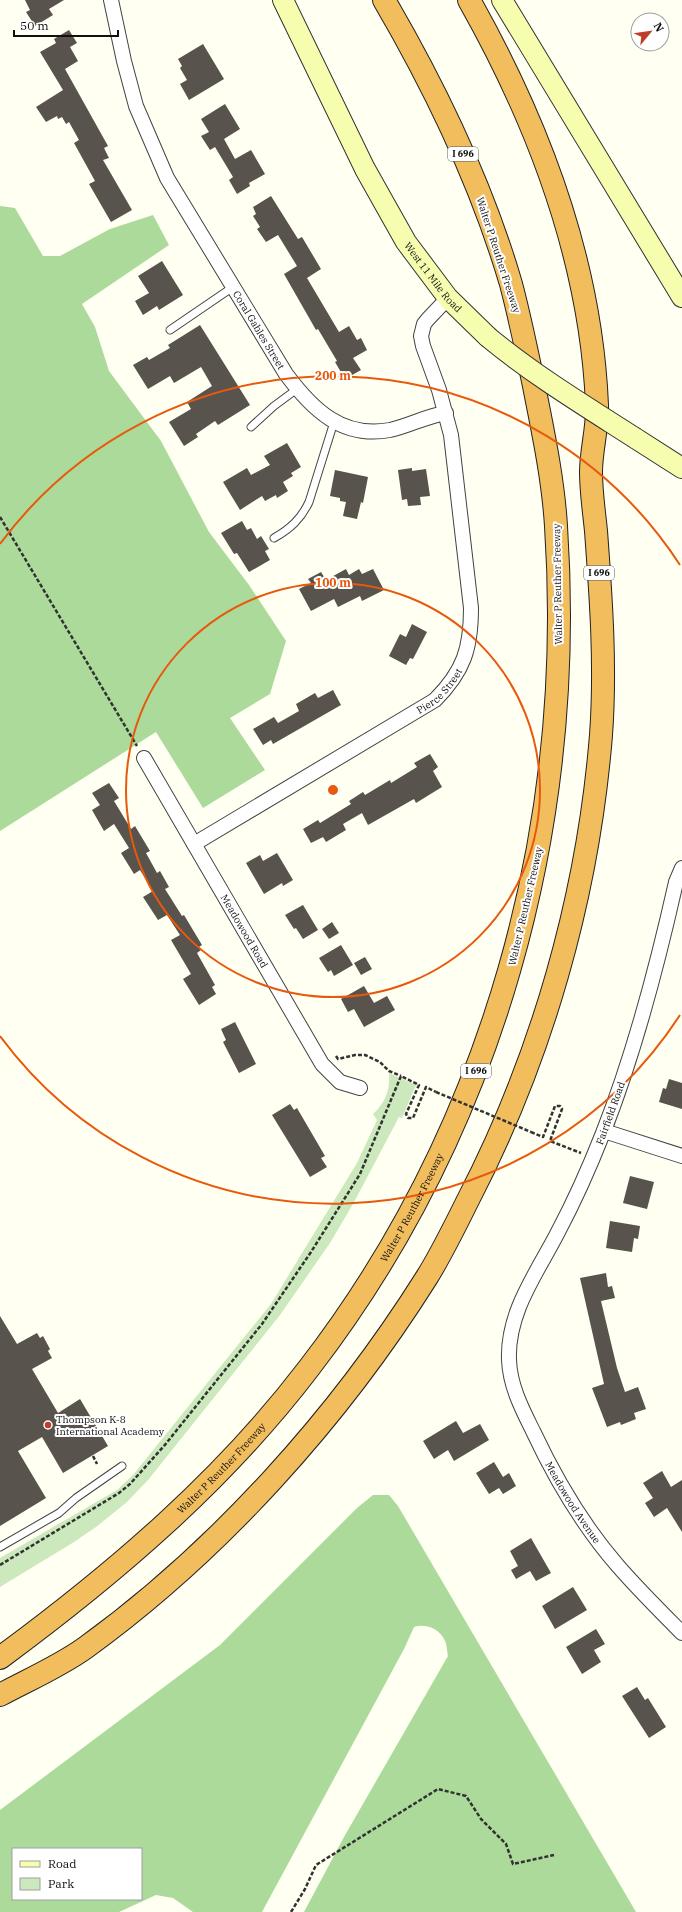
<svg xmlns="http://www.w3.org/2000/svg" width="682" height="1912" font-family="'IBM Plex Serif',serif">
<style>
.green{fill:#cbe9bc}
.forest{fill:#acda9b;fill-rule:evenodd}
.building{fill:#58534c}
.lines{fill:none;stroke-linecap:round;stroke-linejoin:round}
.service-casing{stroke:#434343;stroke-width:9}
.minor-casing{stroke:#434343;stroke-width:16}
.secondary-casing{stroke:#323232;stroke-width:22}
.motorway-casing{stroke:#212121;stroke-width:24}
.path{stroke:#323232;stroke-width:2.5;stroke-dasharray:4 2;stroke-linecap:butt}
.service{stroke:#fff;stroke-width:7}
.minor{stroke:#fff;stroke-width:14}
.secondary{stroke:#f7fdaf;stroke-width:20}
.motorway{stroke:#f2bd5d;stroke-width:22}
.secondary-bridge-casing{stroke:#323232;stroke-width:22;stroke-linecap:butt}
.path-bridge{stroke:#323232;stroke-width:2.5;stroke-dasharray:4 2;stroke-linecap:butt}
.secondary-bridge{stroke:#f7fdaf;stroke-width:20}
.ring{fill:none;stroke:#e8590c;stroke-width:2}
.poi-dot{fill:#be3d29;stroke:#fff;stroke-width:1.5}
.labels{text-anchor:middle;stroke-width:4;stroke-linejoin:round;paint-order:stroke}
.shield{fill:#fff;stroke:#585858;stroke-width:1}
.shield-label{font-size:9px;font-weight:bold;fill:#101010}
.street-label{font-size:10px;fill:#101010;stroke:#fff}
.poi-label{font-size:10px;fill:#101010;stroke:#fff;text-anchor:start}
.centre{fill:#e8590c;stroke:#fff;stroke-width:2}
.ring-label{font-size:12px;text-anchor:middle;font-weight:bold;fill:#e8590c;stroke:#fff;stroke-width:4;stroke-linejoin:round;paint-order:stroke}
</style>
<rect width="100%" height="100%" fill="#fffff2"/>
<path class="green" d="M 389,1073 L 416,1085 L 402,1118 L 399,1117 L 353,1204 L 330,1243 L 280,1315 L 148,1480 L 127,1502 L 96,1527 L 74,1542 L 0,1587 L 0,1558 L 117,1490 L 133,1475 L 271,1304 L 357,1163 L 377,1120 L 373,1114 C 386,1102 390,1090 389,1073 Z"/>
<path class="forest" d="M 0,206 L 15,208 L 43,256 L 60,256 L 110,229 L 153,215 L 169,245 L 82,304 L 95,327 L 109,371 L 161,441 L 209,532 L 249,585 L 286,641 L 270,694 L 230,718 L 265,770 L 203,808 L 156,732 L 0,831 Z
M 373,1495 L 389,1495 L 398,1506 L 636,1912 L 304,1912 L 344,1837 L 448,1656 C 447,1652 447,1645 445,1641 C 440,1629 426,1623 414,1627 L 404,1649 L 262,1912 L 193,1912 L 173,1898 L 156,1895 L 119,1912 L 0,1912 L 0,1810 L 220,1645 L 357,1508 ZM 13,1849 L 141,1849 L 141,1899 L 13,1899 Z"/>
<path class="building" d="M 25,0 L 64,0 L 49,9 L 53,15 L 35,26 L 26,12 L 30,10 Z
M 69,30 L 77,43 L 70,47 L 78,61 L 65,69 L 108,146 L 104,148 L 109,158 L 103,160 L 132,210 L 111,222 L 89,184 L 95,181 L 74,143 L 79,140 L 69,122 L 66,124 L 62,117 L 58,119 L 57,116 L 46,122 L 36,107 L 63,90 L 40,52 L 56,43 L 54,39 Z
M 203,44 L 224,79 L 189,100 L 180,84 L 187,80 L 180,68 L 182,66 L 178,59 Z
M 225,104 L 240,129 L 224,139 L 235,159 L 251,150 L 265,174 L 249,183 L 250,186 L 237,194 L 229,180 L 233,177 L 215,147 L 210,150 L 201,136 L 209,132 L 201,119 Z
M 271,196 L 298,239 L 302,237 L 321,269 L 307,278 L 339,332 L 349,326 L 357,340 L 361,338 L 367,350 L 353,358 L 361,370 L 345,379 L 335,362 L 337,361 L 318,329 L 316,330 L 284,274 L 297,266 L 278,235 L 266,242 L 257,229 L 260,227 L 253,216 L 256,214 L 253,207 Z
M 162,261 L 183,295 L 159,310 L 157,306 L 143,315 L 135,301 L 149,293 L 138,276 Z
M 200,325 L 250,405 L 218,425 L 215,421 L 196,434 L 198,437 L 184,446 L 169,422 L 191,409 L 187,402 L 212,386 L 201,367 L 174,383 L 170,376 L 148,389 L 133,365 L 147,357 L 149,360 L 170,348 L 168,345 Z
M 287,443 L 301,467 L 291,473 L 293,476 L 283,482 L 288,491 L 277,498 L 276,495 L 265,501 L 262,496 L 240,510 L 223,482 L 247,468 L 251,475 L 270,465 L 264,456 Z
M 412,468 L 412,471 L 426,469 L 430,496 L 420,497 L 421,505 L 408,506 L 407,499 L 402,500 L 398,470 Z
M 335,470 L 368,477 L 363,503 L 361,502 L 357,519 L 343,516 L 346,502 L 340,501 L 340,498 L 330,496 Z
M 242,521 L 247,530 L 251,528 L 257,539 L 261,536 L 269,549 L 265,551 L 270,560 L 249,572 L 237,553 L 234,554 L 221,533 Z
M 346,569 L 349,575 L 359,569 L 362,574 L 373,569 L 384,590 L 362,601 L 360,596 L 338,607 L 334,599 L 311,611 L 299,589 L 311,583 L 308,579 L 321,572 L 326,580 Z
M 412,624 L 427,632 L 413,659 L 410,658 L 406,665 L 389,656 L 400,634 L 406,637 Z
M 333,690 L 341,705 L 273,744 L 271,740 L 263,745 L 253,729 L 274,717 L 278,723 L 299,711 L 296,704 L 315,693 L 318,698 Z
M 430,754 L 438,767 L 433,771 L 442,787 L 416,803 L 414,799 L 368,825 L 362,813 L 343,824 L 346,830 L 326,842 L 323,837 L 311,843 L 303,829 L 318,820 L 320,823 L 351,804 L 349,801 L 363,792 L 365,795 L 390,780 L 391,783 L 417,767 L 414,763 Z
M 109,783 L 119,798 L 114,801 L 131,829 L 135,826 L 150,851 L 146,853 L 157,873 L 160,871 L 169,887 L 165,889 L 182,916 L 184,915 L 202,945 L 199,947 L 201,950 L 197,953 L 215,985 L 212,987 L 216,994 L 199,1005 L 183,979 L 191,974 L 171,940 L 180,935 L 167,915 L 158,920 L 143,897 L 153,891 L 140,870 L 134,874 L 121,853 L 129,848 L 114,824 L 104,831 L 92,810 L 100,805 L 92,793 Z
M 277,853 L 293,880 L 283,886 L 282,883 L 264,894 L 246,863 L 260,855 L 263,861 Z
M 303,905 L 318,930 L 303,939 L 296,928 L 294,929 L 285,915 Z
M 332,922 L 339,933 L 329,939 L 322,929 Z
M 341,945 L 353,965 L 334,976 L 331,970 L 328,972 L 319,958 Z
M 365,957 L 372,969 L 361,975 L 354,963 Z
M 364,986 L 374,1003 L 387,996 L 395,1010 L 364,1027 L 354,1009 L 348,1012 L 341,999 Z
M 235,1022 L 256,1064 L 239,1073 L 223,1042 L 226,1040 L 221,1029 Z
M 669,1079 L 682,1083 L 682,1109 L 659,1102 L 663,1088 L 666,1089 Z
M 290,1104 L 294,1110 L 297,1108 L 325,1156 L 321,1158 L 327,1167 L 310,1177 L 272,1115 Z
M 630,1176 L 654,1182 L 647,1209 L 623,1203 Z
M 610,1221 L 640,1226 L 638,1239 L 634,1238 L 632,1252 L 606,1248 Z
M 606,1273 L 608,1287 L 612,1286 L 615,1298 L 601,1301 L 617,1368 L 625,1392 L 638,1387 L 646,1409 L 634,1413 L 636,1419 L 621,1425 L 620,1422 L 607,1427 L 592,1388 L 604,1384 L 580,1278 Z
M 0,1316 L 17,1344 L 37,1333 L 40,1338 L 43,1336 L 50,1349 L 48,1351 L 52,1358 L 32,1369 L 58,1413 L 80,1399 L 108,1446 L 63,1473 L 42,1437 L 18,1451 L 46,1498 L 0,1526 Z
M 456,1421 L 463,1433 L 480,1424 L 489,1440 L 454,1461 L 448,1450 L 434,1459 L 423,1441 Z
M 494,1462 L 503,1477 L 509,1473 L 516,1486 L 503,1494 L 499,1488 L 489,1494 L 476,1473 Z
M 662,1471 L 671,1487 L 682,1480 L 682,1532 L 667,1508 L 654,1517 L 645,1503 L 653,1498 L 643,1483 Z
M 531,1538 L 551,1573 L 536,1581 L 530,1571 L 516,1579 L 511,1570 L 518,1566 L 510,1551 Z
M 573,1587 L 587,1610 L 555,1629 L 542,1606 Z
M 596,1629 L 605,1644 L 594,1650 L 601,1662 L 582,1674 L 566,1647 Z
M 637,1687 L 645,1700 L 648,1698 L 666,1727 L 649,1738 L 622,1696 Z"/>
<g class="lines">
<g class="service-casing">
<path id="service" d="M 170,330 L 233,287
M 251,427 L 274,406 L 297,389
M 274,538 C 290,529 301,519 309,502 L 334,422
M 0,1547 L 59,1513 L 76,1498 L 122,1466"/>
</g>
<g class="minor-casing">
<g id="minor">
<path id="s1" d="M 111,0 L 124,61 L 136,106 L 167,178 L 286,374 C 312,409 342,439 390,430 C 409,426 426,416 446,413"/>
<path id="s2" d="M 144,758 L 322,1064 L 340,1082 L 360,1088"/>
<path id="s3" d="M 194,844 L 435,700 C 464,671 471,648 471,608 L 451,435 L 439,390 L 423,346 L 421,336 L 424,324 L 428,319 L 448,298"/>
<path id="s4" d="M 682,868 L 676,882 C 657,967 635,1052 603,1133 C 590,1166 575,1200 558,1232 C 537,1273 507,1312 509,1360 C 510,1386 522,1409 533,1431 C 555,1478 584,1527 618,1566 C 638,1589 660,1611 682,1633"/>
<path d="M 604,1131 L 682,1156"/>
</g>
</g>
<g class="secondary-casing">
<g id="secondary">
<path id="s5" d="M 283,0 L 365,169 L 406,242 L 448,298 L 488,337"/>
<path d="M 502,0 L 682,297"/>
<path d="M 635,438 L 682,468"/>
</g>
</g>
<g class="motorway-casing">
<g id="motorway">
<path id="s6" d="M 0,1658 C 114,1574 222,1482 309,1368 C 494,1128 576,826 556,526 C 553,478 543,432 534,386 C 527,352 520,318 511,284 C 482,185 436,89 384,0"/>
<path d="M 0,1695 C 28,1680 60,1666 85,1648 C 219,1551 339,1417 427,1277 C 442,1253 455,1226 468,1200 C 542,1057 588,896 601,735 C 606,667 601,598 596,531 C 594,511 591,492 591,472 C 591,450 598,427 597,405 C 591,261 539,124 469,0"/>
</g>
</g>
<path class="path" d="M 0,517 L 137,746
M 336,1056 L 338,1059 L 355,1055 L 365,1055 L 380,1062 L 389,1071 L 401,1076
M 531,1132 L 543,1137 L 555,1106 L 560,1106 L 562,1109 L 550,1141 L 581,1153
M 93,1456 L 97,1464
M 0,1565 L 119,1493 L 130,1484 L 164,1446 L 262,1324 L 311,1252 L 360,1174 L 401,1076 L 419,1085 L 406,1114 L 408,1118 L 413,1118 L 426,1087 L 436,1092
M 291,1912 L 305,1889 L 316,1865 L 438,1789 L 466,1796 L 481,1819 L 506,1844 L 513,1864 L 554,1855"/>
<use href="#service" class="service"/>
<use href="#minor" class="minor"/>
<use href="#secondary" class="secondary"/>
<use href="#motorway" class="motorway"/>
<g class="secondary-bridge-casing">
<path id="secondary-bridge" d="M 488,337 C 534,375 585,406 635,438"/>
</g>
<path class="path-bridge" d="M 436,1092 L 531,1132"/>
<use href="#secondary-bridge" class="secondary-bridge"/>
</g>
<g class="ring">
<circle cx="333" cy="790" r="207"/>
<path d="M680 1015A414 414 0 0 1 0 1036M0 544A414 414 0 0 1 680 565"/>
</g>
<circle class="poi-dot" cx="48" cy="1425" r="4"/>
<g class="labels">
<g class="shield">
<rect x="448" y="147" width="30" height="14" rx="3"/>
<rect x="584" y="566" width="30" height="14" rx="3"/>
<rect x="461" y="1064" width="30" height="14" rx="3"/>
</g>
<g class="shield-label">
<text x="463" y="157">I 696</text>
<text x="599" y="576">I 696</text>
<text x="476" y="1074">I 696</text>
</g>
<g class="street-label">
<text transform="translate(499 255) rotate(72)" y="4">Walter P Reuther Freeway</text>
<text dy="4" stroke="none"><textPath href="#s5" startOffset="316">West 11 Mile Road</textPath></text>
<text dy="4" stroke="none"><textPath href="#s1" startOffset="365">Coral Gables Street</textPath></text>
<text transform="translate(557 584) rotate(-91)" y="4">Walter P Reuther Freeway</text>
<text dy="4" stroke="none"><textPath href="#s3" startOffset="290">Pierce Street</textPath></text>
<text transform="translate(525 906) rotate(-77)" y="4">Walter P Reuther Freeway</text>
<text dy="4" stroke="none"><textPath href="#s2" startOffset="200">Meadowood Road</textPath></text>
<text transform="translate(610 1113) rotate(-70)" y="4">Fairfield Road</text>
<text dy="4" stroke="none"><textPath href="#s6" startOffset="616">Walter P Reuther Freeway</textPath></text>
<text dy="4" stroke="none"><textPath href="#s6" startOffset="292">Walter P Reuther Freeway</textPath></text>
<text dy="4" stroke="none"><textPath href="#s4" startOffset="682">Meadowood Avenue</textPath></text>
</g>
<g class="poi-label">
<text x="56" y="1423">Thompson K-8<tspan x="56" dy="12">International Academy</tspan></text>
</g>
</g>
<circle cx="333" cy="790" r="6" class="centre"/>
<g class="ring-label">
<text x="333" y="380">200 m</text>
<text x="333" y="587">100 m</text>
</g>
<rect x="12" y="1848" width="130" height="52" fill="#ffffff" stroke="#9f9f9f"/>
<rect x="20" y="1861" width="20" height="6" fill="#f7fdaf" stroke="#9f9f9f"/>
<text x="48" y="1868" font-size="12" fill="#101010">Road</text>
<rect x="20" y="1878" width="20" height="12" fill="#cbe9bc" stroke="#9f9f9f"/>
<text x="48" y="1888" font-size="12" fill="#101010">Park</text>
<g transform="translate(650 32) rotate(61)"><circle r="19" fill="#ffffff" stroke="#9f9f9f"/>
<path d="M0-3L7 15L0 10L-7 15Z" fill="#be3d29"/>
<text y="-6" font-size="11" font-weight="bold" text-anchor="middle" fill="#101010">N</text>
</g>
<path d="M14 30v6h104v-6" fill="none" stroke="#101010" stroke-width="2"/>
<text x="20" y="30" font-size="12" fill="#101010" stroke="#ffffff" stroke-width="3" paint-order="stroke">50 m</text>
</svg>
